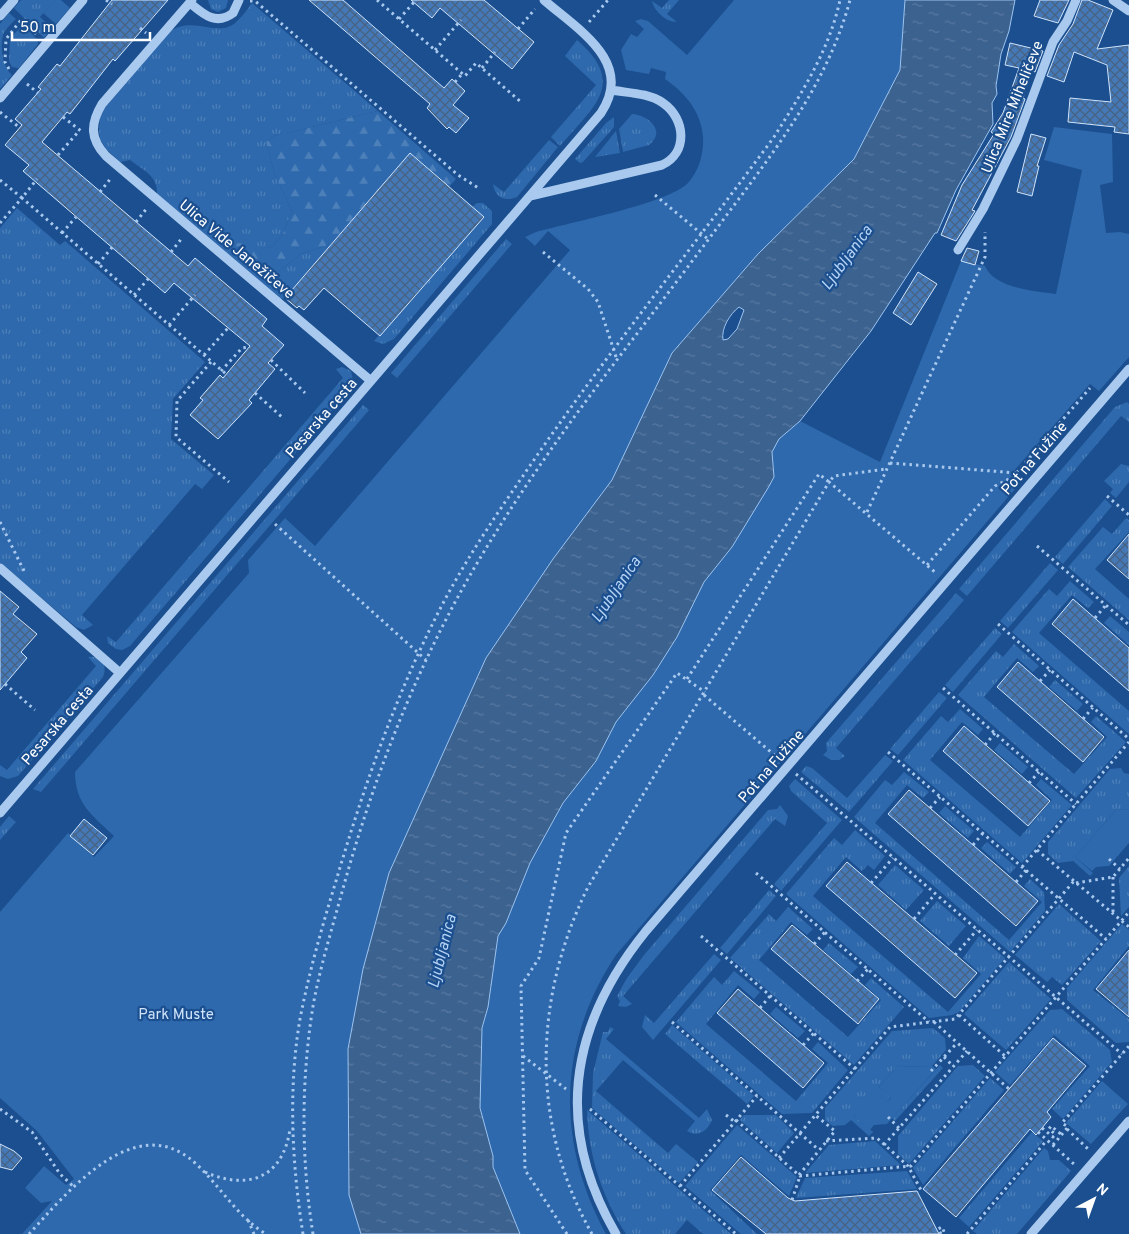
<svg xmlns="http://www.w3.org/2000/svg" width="1129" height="1234" font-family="Overpass,sans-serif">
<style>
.grass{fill:url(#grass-tufts)}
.forest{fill:url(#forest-firs)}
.park{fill:#2e69ad}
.water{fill:url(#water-ripples);stroke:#9cc4f0;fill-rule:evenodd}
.building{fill:url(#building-cross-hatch);stroke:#cfe3fa}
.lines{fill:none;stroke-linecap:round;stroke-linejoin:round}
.path{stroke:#a9c9ee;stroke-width:3;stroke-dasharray:2.5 4;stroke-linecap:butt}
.minor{stroke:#a9c9ee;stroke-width:9}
.labels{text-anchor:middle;stroke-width:4.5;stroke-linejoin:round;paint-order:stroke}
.street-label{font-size:15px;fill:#fff;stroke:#1b4f8f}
.park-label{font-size:15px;fill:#cfe3fa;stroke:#1b4f8f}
.water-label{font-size:16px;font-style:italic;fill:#b5d3f5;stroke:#1b4f8f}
</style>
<defs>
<pattern id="grass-tufts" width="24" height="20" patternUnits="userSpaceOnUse" patternTransform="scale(1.25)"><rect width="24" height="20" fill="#2e69ad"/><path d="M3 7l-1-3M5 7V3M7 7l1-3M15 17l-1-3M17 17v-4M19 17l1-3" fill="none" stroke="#4d80b9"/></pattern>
<pattern id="forest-firs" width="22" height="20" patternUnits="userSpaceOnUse" patternTransform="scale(1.25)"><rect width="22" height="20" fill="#2e69ad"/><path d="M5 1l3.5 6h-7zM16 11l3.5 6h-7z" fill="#4d80b9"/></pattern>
<pattern id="water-ripples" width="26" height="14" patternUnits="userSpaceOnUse" patternTransform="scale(1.25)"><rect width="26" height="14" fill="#3c6290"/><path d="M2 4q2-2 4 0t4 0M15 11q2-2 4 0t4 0" fill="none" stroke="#597aa1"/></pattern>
<pattern id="building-cross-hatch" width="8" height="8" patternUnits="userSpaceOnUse" patternTransform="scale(1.25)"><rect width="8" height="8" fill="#4478b7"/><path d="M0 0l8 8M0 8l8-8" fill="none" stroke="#486282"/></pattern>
</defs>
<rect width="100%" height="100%" fill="#1b4f8f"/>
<path class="grass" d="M 21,0 L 55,0 L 40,17 L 52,28 L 44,38 L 14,8 Z
M 208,0 L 228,0 L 226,8 L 218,12 L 211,9 Z
M 669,0 L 679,0 L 667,14 L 677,22 C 666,22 654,11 652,1 L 662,8 Z
M 252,3 L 378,111 L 274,136 L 266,142 L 275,175 L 292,211 L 282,236 L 270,248 L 217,245 L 157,194 C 158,176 143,170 130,160 L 120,162 L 106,149 L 100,139 L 99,130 L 100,115 L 103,110 L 169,32 C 193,15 215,37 234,24 C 241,18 247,10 252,3 Z
M 9,13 L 16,19 C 12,23 5,29 3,35 C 0,48 2,66 12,75 L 0,89 L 0,24 Z
M 23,25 L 37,39 L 38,44 L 19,68 L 12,67 L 9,61 L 10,38 Z
M 577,40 C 628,84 593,107 560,146 L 551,137 L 596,85 L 565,56 Z
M 632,114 C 648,115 667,131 649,145 L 623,152 L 619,129 Z
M 614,117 L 614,127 L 583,162 L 580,163 L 575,159 L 606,123 Z
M 616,131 L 620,153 L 595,157 Z
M 549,140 L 558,147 L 517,197 C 505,202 495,198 493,184 L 504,192 Z
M 477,203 L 483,203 L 492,211 L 492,224 L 394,339 L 383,344 L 374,341 L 483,217 L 472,207 Z
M 17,208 L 60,245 L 65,241 L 205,362 L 173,399 L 171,439 L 214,475 L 202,489 L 195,484 L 82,615 L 93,625 L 84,630 L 76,627 L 0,563 L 0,228 Z
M 506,239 L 512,244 L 397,378 L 391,373 Z
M 331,244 L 285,298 L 280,299 L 262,284 L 301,254 Z
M 342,367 L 351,371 L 354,385 L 130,646 L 122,650 L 116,649 L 108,643 L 107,636 L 116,642 L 343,378 L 336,369 Z
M 1127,402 L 1129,404 L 1129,422 L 1121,416 L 967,596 L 959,589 L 1115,407 Z
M 363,405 L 369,410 L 41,792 L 33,789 Z
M 1121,464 L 1129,466 L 1129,482 L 1116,498 L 1110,493 L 1113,489 L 1104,481 Z
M 1105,499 L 1112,506 L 1063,564 L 1055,557 Z
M 1126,518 L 1129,520 L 1129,532 L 1095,569 L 1129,599 L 1129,620 L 1068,567 L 1103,527 L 1112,534 Z
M 1050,563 L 1058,570 L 1008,628 L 1000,621 Z
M 1070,581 L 1094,602 L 1088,608 L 1072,595 L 1039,633 L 1129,711 L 1129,734 L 1012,632 L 1049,589 L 1057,596 Z
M 956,593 L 964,600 L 836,748 L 845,756 L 839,760 L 831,760 L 823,755 L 827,751 L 826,743 Z
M 1110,616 L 1129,632 L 1129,645 L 1104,623 Z
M 995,628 L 1002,634 L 953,692 L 945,685 Z
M 1014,644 L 1039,666 L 1033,672 L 1017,658 L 984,697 L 1074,774 L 1107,737 L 1091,722 L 1096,716 L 1126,742 L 1076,798 L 958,695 L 996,651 L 1003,657 Z
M 88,657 C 101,655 108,665 103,677 L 18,776 L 8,779 L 0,776 L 0,765 L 7,770 L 96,666 Z
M 1055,680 L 1083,704 L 1077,711 L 1049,687 Z
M 939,692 L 947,698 L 898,755 L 890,749 Z
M 960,709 L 983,729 L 978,735 L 962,722 L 930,760 L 1020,837 L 1052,800 L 1036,785 L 1041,779 L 1072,805 L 1022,863 L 903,760 L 941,716 L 948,722 Z
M 1000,743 L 1028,767 L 1022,774 L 994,750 Z
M 885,755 L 893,761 L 849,812 L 801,772 L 806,766 L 812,768 L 847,798 Z
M 1121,768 L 1124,773 L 1129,774 L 1129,809 L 1116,810 L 1075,857 L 1093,873 L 1090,876 L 1073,861 L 1058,863 L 1048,854 L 1048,842 L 1110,769 Z
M 904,772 L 929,792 L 923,798 L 907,785 L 875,823 L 1009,940 L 1042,902 L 1024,886 L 1030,879 L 1044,892 L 1045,911 L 1010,952 L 854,817 L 885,780 L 892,785 Z
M 795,779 L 842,820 L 781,891 L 774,884 L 827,823 L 791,791 L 789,786 Z
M 780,805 L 788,816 L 785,826 L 775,819 L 623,996 L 632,1004 L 626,1007 L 618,1006 L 620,1001 L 617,996 L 627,978 L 644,955 L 768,810 L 777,809 Z
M 945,806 L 974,831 L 968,838 L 939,813 Z
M 9,816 L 16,822 L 0,840 L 0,827 Z
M 855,830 L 885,856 L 874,870 L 868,865 L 862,871 L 846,857 L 813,896 L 948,1012 L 981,974 L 963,958 L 979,936 L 1005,958 L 959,1012 L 952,1015 L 929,1018 L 786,894 L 834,838 L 842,845 Z
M 987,842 L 1016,867 L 1010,874 L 981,848 Z
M 895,865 L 924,890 L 906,910 L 878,885 Z
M 1129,866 L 1129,907 L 1121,916 L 1119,878 Z
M 769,890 L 776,896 L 727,954 L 720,948 Z
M 937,901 L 966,926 L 949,946 L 920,921 Z
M 1059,904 L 1101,941 L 1062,985 L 1052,977 L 1047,982 L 1015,955 Z
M 788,907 L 813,929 L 807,935 L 791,922 L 759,960 L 848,1037 L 881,1000 L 865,985 L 871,978 L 904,1007 L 854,1065 L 730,958 L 769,914 L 776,921 Z
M 1122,924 L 1129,930 L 1129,946 L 1093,990 L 1129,1019 L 1129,1042 L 1116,1043 L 1067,1000 L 1067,988 Z
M 829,943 L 858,967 L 851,974 L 823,950 Z
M 714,954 L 721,960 L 653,1040 L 642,1027 L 645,1015 L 654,1023 Z
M 1009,962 L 1051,999 L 1006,1050 L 964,1014 Z
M 734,971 L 760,992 L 754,999 L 738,985 L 706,1024 L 796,1101 L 828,1063 L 812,1049 L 818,1042 L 848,1070 L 812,1113 L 782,1114 L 676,1022 L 714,977 L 722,985 Z
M 776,1007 L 805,1031 L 798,1038 L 770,1014 Z
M 1062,1009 L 1110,1050 L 1112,1062 L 1063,1119 L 1052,1109 L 1090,1066 L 1054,1035 L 1010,1085 L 995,1072 L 1050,1010 Z
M 672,1025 L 754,1096 L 747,1104 L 665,1034 Z
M 610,1027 L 614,1029 L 606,1039 L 699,1118 L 707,1109 L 712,1120 C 707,1132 698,1137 687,1131 L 695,1121 L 623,1060 L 596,1091 L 668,1153 L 676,1144 L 698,1162 L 679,1183 L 592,1108 L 593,1073 L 603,1032 L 608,1032 Z
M 933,1028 L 945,1038 L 946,1050 L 932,1066 L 896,1067 L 879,1087 L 891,1097 L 887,1102 L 854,1116 L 873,1132 L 869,1136 L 851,1120 L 845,1125 L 833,1126 L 825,1120 L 825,1108 L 892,1031 Z
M 940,1065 L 943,1068 L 895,1121 L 892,1118 Z
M 973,1065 L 985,1076 L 909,1164 L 898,1154 L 898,1136 L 958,1066 Z
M 990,1078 L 1004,1090 L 923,1185 L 913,1168 Z
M 1102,1081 L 1128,1104 L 1091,1144 L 1066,1123 Z
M 587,1110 L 731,1234 L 703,1234 L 687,1220 L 675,1234 L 626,1234 C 602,1197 588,1154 587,1110 Z
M 744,1115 L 776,1115 L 794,1133 L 777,1153 L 740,1120 Z
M 737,1125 L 797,1177 L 789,1196 L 741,1155 L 710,1190 L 757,1234 L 741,1234 L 685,1186 Z
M 1032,1132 L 1043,1141 L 969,1227 L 959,1218 Z
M 875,1141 L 901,1165 L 805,1173 L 829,1145 Z
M 1044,1148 L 1048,1151 L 1050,1160 L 1059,1160 L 1071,1171 L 1017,1234 L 977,1234 L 973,1231 Z
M 907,1171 L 917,1189 L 796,1198 L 805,1178 Z"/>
<path class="forest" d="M 378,111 L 456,179 L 449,187 L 410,153 L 331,244 L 301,254 L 262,284 L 217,245 L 232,242 L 270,248 L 282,236 L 292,211 L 275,175 L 266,142 L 274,136 Z"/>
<path class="park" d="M 55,0 L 61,0 L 70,8 L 56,24 L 43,13 Z
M 734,0 L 905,0 L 900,70 L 854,159 L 758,254 L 672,353 L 612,480 L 553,559 L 486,658 L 389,873 L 363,969 L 349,1195 L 361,1234 L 22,1234 L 52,1201 L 41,1203 L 25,1188 L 44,1166 L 66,1185 L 74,1179 L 37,1131 L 0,1098 L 0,912 L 68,833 L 94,857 L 114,836 C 92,815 75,804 75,772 L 249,573 L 248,560 L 285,518 L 315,546 L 570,250 L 548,231 L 535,246 L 525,237 L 536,232 C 568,223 669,203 688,183 C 699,171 704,153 703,137 C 701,111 685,93 665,79 L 666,72 L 651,68 L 649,74 L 626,70 L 621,50 L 631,34 L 637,37 L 644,29 L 635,21 L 641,19 L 648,21 L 687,55 Z
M 1054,127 L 1112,134 L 1113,182 L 1100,185 L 1106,233 L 1120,232 L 1129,234 L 1129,357 L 1099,391 L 1090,384 L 1013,472 L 1009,481 L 1015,489 L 616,955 C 557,1044 556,1142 606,1234 L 520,1234 L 493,1167 L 493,1156 L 480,1108 L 480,1059 L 482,1028 L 488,1007 L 498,936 L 506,923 L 530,863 L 563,803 L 596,761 L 616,722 L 653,675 L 677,637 L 704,582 L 732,547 L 774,477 L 772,452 L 779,438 L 800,421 L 880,462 L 961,261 L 985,266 C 994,288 1034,291 1056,294 L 1082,170 L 1044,160 Z
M 1129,809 L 1129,843 L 1109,866 L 1096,867 L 1092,871 L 1075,857 L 1116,810 Z
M 932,1066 L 936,1069 L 887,1124 L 874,1125 L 870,1130 L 854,1116 L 875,1091 L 887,1102 L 891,1098 L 879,1087 L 896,1067 Z"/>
<path class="water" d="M 905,0 L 1015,0 L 1009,31 L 1001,54 L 996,86 L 997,94 L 992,103 L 993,124 L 956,190 L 937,233 L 935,233 L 871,331 L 800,421 L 779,439 L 772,452 L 774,477 L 768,488 L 732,547 L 704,582 L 677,637 L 653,675 L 616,722 L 596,761 L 563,803 L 530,863 L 506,923 L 498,936 L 488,1007 L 482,1028 L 480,1108 L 493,1156 L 493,1167 L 520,1234 L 361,1234 L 349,1195 L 348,1049 L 363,969 L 389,873 L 486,658 L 553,559 L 612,480 L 672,353 L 758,254 L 854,159 L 900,70 ZM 739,307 L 744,310 L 737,329 L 728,339 L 723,340 C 721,328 730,314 739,307 Z"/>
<path class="building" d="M 112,0 L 168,0 L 115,61 L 113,59 L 70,114 L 67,112 L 42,142 L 188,266 L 195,258 L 267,319 L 262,326 L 284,345 L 268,363 L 275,369 L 249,400 L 252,403 L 218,439 L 190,415 L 203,400 L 200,398 L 220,375 L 223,378 L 250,346 L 174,283 L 165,293 L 23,171 L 29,165 L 5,145 L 22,125 L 15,119 L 41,89 L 38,87 L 57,64 L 60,66 Z
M 309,0 L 343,0 L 444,88 L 452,79 L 465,91 L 453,105 L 469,118 L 456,133 L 449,127 L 447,129 L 427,108 L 430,104 Z
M 411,0 L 484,0 L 534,42 L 512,69 L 440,8 L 432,18 Z
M 1040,0 L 1069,0 L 1058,23 L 1034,16 Z
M 1082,0 L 1088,0 L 1113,10 L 1097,49 L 1129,45 L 1129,134 L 1114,132 L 1115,127 L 1068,122 L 1070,98 L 1111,102 L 1107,65 L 1074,52 L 1064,82 L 1047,76 L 1059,45 L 1073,24 Z
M 1010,43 L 1043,51 L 1035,72 L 1030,70 L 1023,98 L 1025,99 L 1011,137 L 972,210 L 975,211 L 956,241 L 941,235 L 962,185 L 994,134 L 991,132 L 1003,113 L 1019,68 L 1005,65 Z
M 1031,134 L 1046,138 L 1037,166 L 1039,166 L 1032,196 L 1017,192 Z
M 410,153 L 484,217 L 380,336 L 324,288 L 304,310 L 299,306 L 297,308 L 285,298 Z
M 967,248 L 979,251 L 975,265 L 961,261 Z
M 918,272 L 937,284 L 911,325 L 893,313 Z
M 1129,534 L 1129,579 L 1107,560 Z
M 0,591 L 19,607 L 13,614 L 37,634 L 21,652 L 27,658 L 0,690 Z
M 1073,599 L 1129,648 L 1129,691 L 1052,624 Z
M 1018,662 L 1104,737 L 1083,762 L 997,687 Z
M 964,726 L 1050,801 L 1028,826 L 943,751 Z
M 909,790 L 1038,901 L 1016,926 L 888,814 Z
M 84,819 L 107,838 L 93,855 L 70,836 Z
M 847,862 L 977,973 L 955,998 L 826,886 Z
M 792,925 L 879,999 L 858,1024 L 771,949 Z
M 1129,950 L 1129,1017 L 1096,989 Z
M 738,989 L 824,1063 L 803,1088 L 717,1013 Z
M 1053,1038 L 1086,1066 L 1047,1112 L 1051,1117 L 1042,1128 L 1036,1135 L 1030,1129 L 956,1217 L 923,1189 Z
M 0,1144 L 14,1151 L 22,1158 L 12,1170 L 0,1167 Z
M 741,1157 L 788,1198 L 795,1201 L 917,1191 L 939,1234 L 766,1234 L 712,1190 Z"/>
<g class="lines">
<path class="path" d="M 106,0 L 112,4
M 377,0 L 465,76 L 476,63 L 521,102
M 250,1 L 255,1 L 458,175 L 480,189
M 399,19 L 416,0
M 21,20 L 36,34
M 589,22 L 608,0
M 140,28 L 146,33
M 518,29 L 535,9
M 435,50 L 461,20
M 482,68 L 495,52
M 9,69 L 5,62 L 6,39 L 21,20
M 455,82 L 462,74
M 27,84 L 38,93
M 0,112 L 20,128
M 63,117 L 81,131
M 58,155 L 79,131
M 0,180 L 22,198 L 37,179
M 100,192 L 111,178
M 655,195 L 709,240
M 136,222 L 147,208
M 0,223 L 22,198 L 226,374
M 62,233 L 76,217
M 171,252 L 182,238
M 543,252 L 588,289 L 598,302 L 617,360
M 98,264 L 115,244
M 134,295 L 149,278
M 169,325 L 195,295
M 204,355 L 228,328
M 271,360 L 305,393
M 211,362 L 177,401 L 176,437 L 229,482
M 221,371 L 242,348 L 250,347
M 255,393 L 283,418
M 890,463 L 1017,473
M 1107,496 L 1129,515
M 867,512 L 985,257 L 985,232
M 0,522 L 24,571
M 275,524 L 426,660
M 1037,546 L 1129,625
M 927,565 L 995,486 L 1013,477 L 1090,388
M 1095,618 L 1106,605
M 998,624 L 1129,739
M 687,679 L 819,474 L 829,482 L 834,476 L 886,469
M 1040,681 L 1050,670
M 5,684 L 35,710
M 943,688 L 1076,804
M 704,695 L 779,759
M 1083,719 L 1093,707
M 985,745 L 995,733
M 888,752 L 1106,939
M 796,774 L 1122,1054
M 1029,783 L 1039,772
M 930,808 L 940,797
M 973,845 L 983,833
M 1037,850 L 1129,927
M 1109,859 L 1120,869
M 1022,867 L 1129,742
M 756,873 L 929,1022
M 1113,877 L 1113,914
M 1016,882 L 1026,870
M 871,883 L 893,858
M 1076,883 L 1113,877 L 1129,858
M 914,919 L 935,894
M 701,936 L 855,1069
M 814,944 L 825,932
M 955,955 L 977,930
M 857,981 L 868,969
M 760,1008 L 770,996
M 959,1015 L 1005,1056
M 672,1022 L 819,1150
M 934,1022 L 1009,1089
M 803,1045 L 814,1033
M 523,1056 L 566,1089
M 944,1057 L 953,1066
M 931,1071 L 957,1043
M 0,1109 L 32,1132 L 60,1174 L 74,1187
M 590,1109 L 736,1234
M 726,1115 L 735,1122
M 888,1117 L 899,1128
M 736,1120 L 800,1176 L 911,1166 L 1129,912
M 1042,1128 L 1053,1137 L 1055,1134 L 1049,1129 L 1051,1126 L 1062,1135
M 1067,1129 L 1088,1149
M 1038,1132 L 1075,1165
M 826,1141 L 877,1138 L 908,1166 L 921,1190
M 884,1145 L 967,1051
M 1053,1145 L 1068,1127 L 1062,1123 L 1129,1046
M 779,1158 L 890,1027 L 955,1019 L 1074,881
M 205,1172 C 248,1191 283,1178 290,1129 L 294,1129
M 799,1175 L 835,1131 L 815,1115
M 680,1186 L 757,1096
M 792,1200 L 800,1176
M 248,1220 L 254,1234
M 29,1234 C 66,1194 134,1109 194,1162 C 219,1184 237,1217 266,1234
M 303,1234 C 292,1165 288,1088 300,1019 C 309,972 322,927 336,881 C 363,789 395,697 439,611 C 467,556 503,505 538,454 C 613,346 696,243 774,137 C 801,94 829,51 840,0
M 313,1234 C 301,1159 301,1081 313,1006 C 320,967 332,929 342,892 C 372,783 413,675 469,577 C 515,497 570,421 626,348 C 663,300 699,252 735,204 C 783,140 829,78 850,0
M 567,1234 L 525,1170 L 521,986 L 539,958 L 566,833 L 677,673 L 705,692
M 592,1234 C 530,1124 533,999 588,887 L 829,482 L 936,573
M 941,1234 L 938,1229 L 942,1227 L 945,1234
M 967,1234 L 1047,1140"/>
<path class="minor" d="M 192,0 L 102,104 C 90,124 90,139 106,156 L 371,381
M 1113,0 L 1129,11
M 190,3 C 203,14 216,26 233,13 L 239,0
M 0,16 L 14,0
M 0,98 L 83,0
M 530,196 L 662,165 C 688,153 686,119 663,103 C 649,93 628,93 611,90
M 958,250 L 983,209 L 1017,139 L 1053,42 L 1067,21 L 1076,0
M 0,568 L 120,673
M 0,813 L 601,113 C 635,62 577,29 544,0
M 616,1234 C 553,1126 570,1025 646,931 L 1129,369
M 1031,1234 L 1129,1121"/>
</g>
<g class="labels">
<g class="street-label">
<text transform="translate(1012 107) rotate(-68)" y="5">Ulica Mire Miheličeve</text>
<text transform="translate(237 249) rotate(40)" y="5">Ulica Vide Janežičeve</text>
<text transform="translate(321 418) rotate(-49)" y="5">Pesarska cesta</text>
<text transform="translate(1034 458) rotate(-49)" y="5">Pot na Fužine</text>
<text transform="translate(57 725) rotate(-49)" y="5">Pesarska cesta</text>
<text transform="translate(771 766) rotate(-49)" y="5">Pot na Fužine</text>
</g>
<g class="park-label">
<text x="176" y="1019">Park Muste</text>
</g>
<g class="water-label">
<text transform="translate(846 257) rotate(-54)" y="6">Ljubljanica</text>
<text transform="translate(615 589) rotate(-56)" y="6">Ljubljanica</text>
<text transform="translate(441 951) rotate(-76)" y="6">Ljubljanica</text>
</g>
</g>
<g transform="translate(1094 1199) rotate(41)" stroke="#1b4f8f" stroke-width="4" paint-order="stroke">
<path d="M0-4L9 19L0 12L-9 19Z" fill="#ffffff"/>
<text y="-8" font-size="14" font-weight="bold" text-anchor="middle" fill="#ffffff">N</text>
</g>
<path d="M12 32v8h138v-8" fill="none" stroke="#ffffff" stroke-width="2.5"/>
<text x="20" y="32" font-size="15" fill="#ffffff" stroke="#1b4f8f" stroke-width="4" paint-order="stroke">50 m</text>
</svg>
